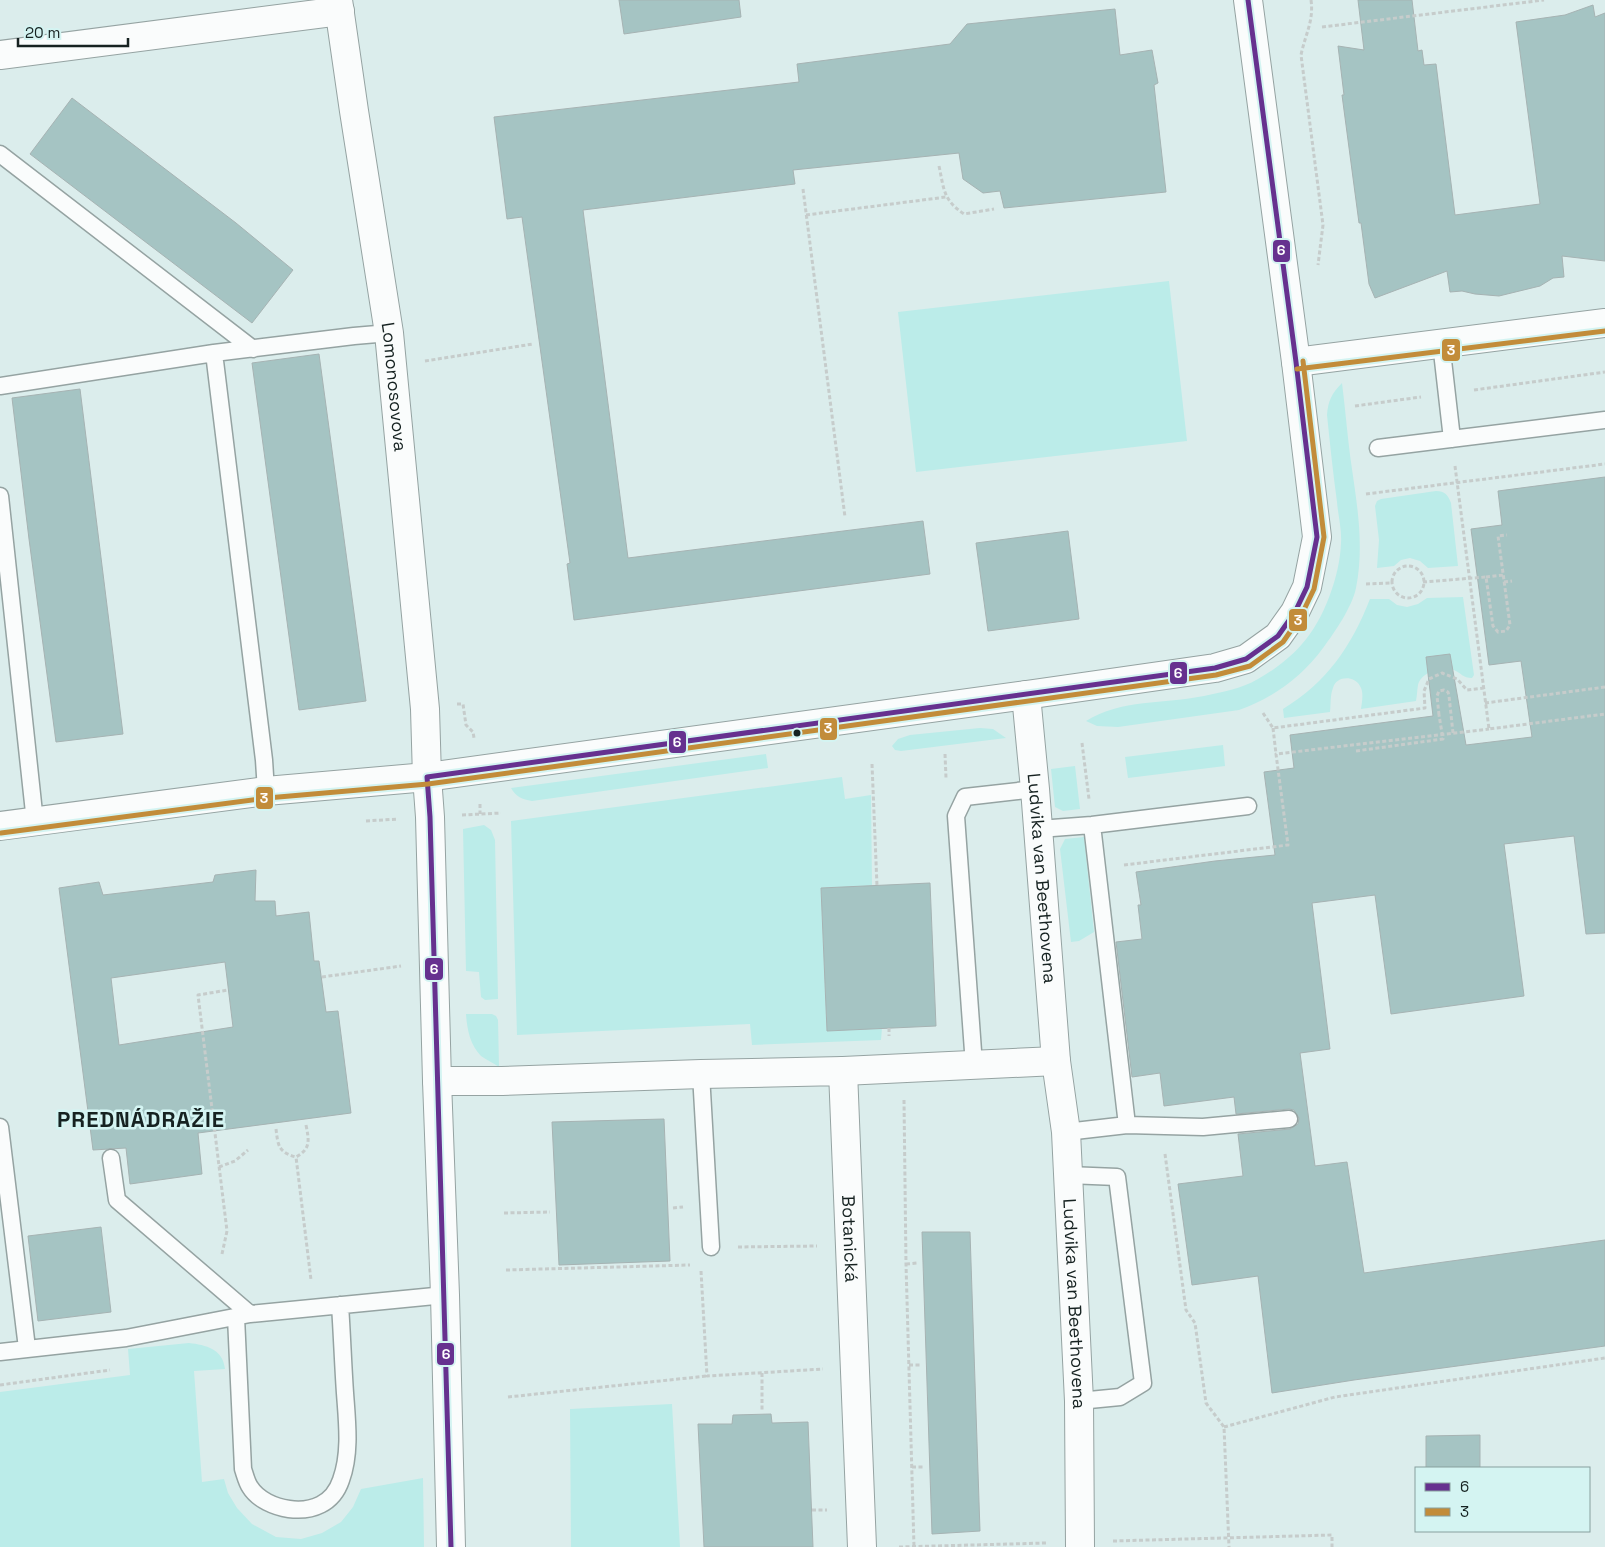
<svg xmlns="http://www.w3.org/2000/svg" width="1605" height="1547" font-family="'Space Grotesk',sans-serif">
<style>
.green{fill:#bbece9}
.building{fill:#a5c4c3;stroke:#a6b3b3;fill-rule:evenodd}
.lines{fill:none;stroke-linecap:round;stroke-linejoin:round}
.lane-casing{stroke:#95a3a2;stroke-width:19}
.street-casing{stroke:#95a3a2;stroke-width:30}
.path{stroke:#c6cccb;stroke-width:3;stroke-dasharray:4 2.5;stroke-linecap:butt}
.lane{stroke:#fafcfc;stroke-width:16}
.street{stroke:#fafcfc;stroke-width:28}
.path-bridge{stroke:#c6cccb;stroke-width:3;stroke-dasharray:4 2.5;stroke-linecap:butt}
.bus-1-casing{stroke:#d4f4f2;stroke-width:9}
.bus-2-casing{stroke:#d4f4f2;stroke-width:9}
.bus-1{stroke:#66318f;stroke-width:5}
.bus-2{stroke:#c28c3a;stroke-width:5}
.bus-dot{fill:#162221;stroke:#d4f4f2;stroke-width:2}
.labels{text-anchor:middle;stroke-width:5;stroke-linejoin:round;paint-order:stroke}
.street-label{font-size:18px;fill:#162221;stroke:#d4f4f2}
.district-label{font-size:22px;font-weight:bold;letter-spacing:1px;fill:#162221;stroke:#d4f4f2}
.line-badge{stroke:#d4f4f2;stroke-width:2}
.badge-label{font-size:14px;text-anchor:middle;font-weight:bold;fill:#fff}
</style>
<rect width="100%" height="100%" fill="#dbedec"/>
<path class="green" d="M 1169,281 L 1187,441 L 916,472 L 898,312 Z
M 1342,383 C 1345,407 1347,431 1350,455 C 1356,499 1365,543 1356,588 C 1352,607 1335,632 1323,648 C 1302,677 1273,698 1239,710 L 1118,727 L 1097,726 L 1086,721 C 1121,699 1164,704 1204,696 C 1222,692 1241,689 1258,679 C 1274,670 1290,658 1302,644 C 1324,620 1340,575 1341,543 C 1342,530 1338,515 1337,502 C 1333,473 1330,444 1327,415 C 1328,401 1332,393 1342,383 Z
M 1436,491 C 1445,491 1448,495 1451,503 L 1458,566 L 1428,568 L 1420,561 L 1410,558 L 1401,560 L 1394,566 L 1377,568 L 1379,540 L 1375,506 L 1377,501 L 1381,499 Z
M 1463,597 L 1474,675 L 1472,678 C 1463,678 1461,673 1454,670 C 1442,665 1421,672 1418,685 C 1417,691 1417,696 1416,701 L 1361,709 C 1362,701 1364,692 1360,686 C 1354,675 1336,676 1333,688 C 1330,695 1331,704 1330,712 L 1284,718 L 1283,709 C 1327,682 1351,647 1370,599 L 1389,599 L 1397,605 L 1407,607 L 1418,604 L 1427,598 Z
M 980,728 L 993,729 L 1006,738 L 901,751 L 895,750 L 892,746 L 898,739 L 910,735 Z
M 1223,745 L 1225,766 L 1128,778 L 1125,757 Z
M 766,754 L 768,768 L 532,801 C 522,799 516,797 511,788 Z
M 1075,766 L 1080,809 L 1063,811 L 1055,807 L 1051,769 Z
M 842,777 L 845,799 L 871,795 L 872,886 L 821,888 L 827,1030 L 882,1028 L 881,1040 L 752,1045 L 750,1024 L 517,1035 L 511,821 Z
M 484,825 L 491,830 L 495,840 L 498,999 L 485,1000 L 481,997 L 479,972 L 466,971 L 463,829 Z
M 1084,837 L 1094,932 L 1079,941 L 1071,942 L 1060,849 L 1065,839 Z
M 466,1014 L 492,1014 L 496,1016 L 498,1020 L 499,1067 C 494,1063 486,1060 481,1056 C 470,1045 467,1029 466,1014 Z
M 189,1343 C 206,1345 223,1349 225,1369 L 194,1371 L 202,1482 L 224,1479 L 228,1493 L 237,1508 L 252,1524 L 276,1537 L 301,1539 L 322,1533 L 341,1522 L 353,1507 L 361,1489 L 423,1478 L 424,1547 L 0,1547 L 0,1392 L 130,1375 L 128,1349 Z
M 672,1404 L 680,1547 L 571,1547 L 570,1409 Z"/>
<path class="building" d="M 619,0 L 739,0 L 741,17 L 624,34 Z
M 1358,0 L 1412,0 L 1418,51 L 1422,50 L 1424,65 L 1436,64 L 1455,215 L 1540,204 L 1516,22 L 1565,15 L 1593,5 L 1595,17 L 1605,13 L 1605,261 L 1562,256 L 1564,277 L 1553,278 L 1540,286 L 1499,296 L 1475,294 L 1462,291 L 1450,292 L 1447,271 L 1375,298 L 1369,284 L 1361,223 L 1359,223 L 1342,95 L 1344,95 L 1338,46 L 1364,50 Z
M 1115,9 L 1120,55 L 1152,50 L 1158,83 L 1154,85 L 1166,192 L 1004,208 L 1000,191 L 983,193 L 963,179 L 959,153 L 793,170 L 795,184 L 583,210 L 628,558 L 923,521 L 930,574 L 574,620 L 567,564 L 570,563 L 522,217 L 507,219 L 494,117 L 799,82 L 797,64 L 950,44 L 967,24 Z
M 72,98 L 236,223 L 293,270 L 252,323 L 30,154 Z
M 319,354 L 366,701 L 299,710 L 252,363 Z
M 80,389 L 123,734 L 56,742 L 29,539 L 12,398 Z
M 1605,477 L 1605,933 L 1586,934 L 1574,836 L 1504,844 L 1524,996 L 1391,1014 L 1375,895 L 1312,903 L 1330,1049 L 1300,1053 L 1315,1166 L 1347,1162 L 1364,1273 L 1605,1240 L 1605,1346 L 1354,1380 L 1272,1393 L 1258,1276 L 1192,1285 L 1178,1184 L 1243,1176 L 1238,1134 L 1290,1129 L 1298,1124 L 1299,1118 L 1294,1110 L 1289,1109 L 1236,1114 L 1234,1097 L 1164,1106 L 1160,1073 L 1132,1077 L 1116,942 L 1142,939 L 1138,905 L 1141,905 L 1136,872 L 1215,861 L 1275,855 L 1264,772 L 1294,768 L 1290,735 L 1433,716 L 1426,657 L 1450,654 L 1466,745 L 1532,737 L 1521,661 L 1489,665 L 1471,529 L 1502,525 L 1498,491 Z
M 1068,531 L 1079,619 L 988,631 L 976,543 Z
M 256,870 L 255,901 L 275,901 L 276,916 L 309,912 L 314,961 L 319,961 L 326,1012 L 338,1011 L 351,1113 L 198,1133 L 202,1174 L 130,1184 L 126,1148 L 93,1150 L 59,888 L 99,882 L 103,895 L 213,882 L 215,875 ZM 225,962 L 233,1027 L 119,1045 L 111,978 Z
M 930,883 L 936,1026 L 827,1031 L 821,888 Z
M 664,1119 L 670,1261 L 559,1265 L 552,1122 Z
M 101,1227 L 111,1312 L 38,1321 L 28,1236 Z
M 922,1232 L 970,1232 L 980,1531 L 932,1534 Z
M 771,1414 L 772,1423 L 808,1422 L 813,1547 L 704,1547 L 698,1424 L 732,1424 L 733,1415 Z
M 1480,1435 L 1480,1468 L 1426,1468 L 1426,1436 Z"/>
<g class="lines">
<g class="lane-casing">
<path id="lane" d="M 0,154 L 253,349
M 1441,343 L 1452,439
M 214,353 L 264,760 L 266,791
M 0,386 L 214,353 L 354,336 L 389,333
M 1378,448 L 1605,420
M 0,496 L 35,822
M 1092,825 L 1127,1125
M 1039,829 L 1092,825 L 1248,806
M 974,1065 L 956,816 L 965,797 L 1035,789
M 701,1074 L 711,1247
M 0,1127 L 27,1348
M 1066,1132 L 1127,1125 L 1203,1127 L 1289,1119
M 111,1158 L 117,1200 L 250,1314
M 1068,1175 L 1117,1177 L 1143,1383 L 1120,1397 L 1079,1401
M 236,1317 L 243,1469 C 245,1475 247,1483 250,1487 C 258,1500 275,1507 289,1509 C 312,1512 333,1504 341,1480 C 351,1453 347,1421 345,1393 C 343,1364 342,1334 340,1305
M 0,1352 L 126,1338 L 250,1314 L 445,1295"/>
</g>
<g class="street-casing">
<g id="street">
<path id="s1" d="M 338,0 L 354,111 L 389,333 L 425,709 L 427,777 L 430,817 L 437,1081 L 445,1295 L 451,1547"/>
<path d="M 0,55 L 340,11"/>
<path d="M 1296,362 L 1605,323"/>
<path id="s2" d="M 1026,695 L 1035,789 L 1056,1061 L 1066,1132 L 1079,1401 L 1080,1547"/>
<path d="M 0,826 L 266,791 L 427,777 L 1026,695 L 1215,668 L 1246,659 L 1278,636 L 1295,612 L 1307,587 L 1317,537 L 1296,362 L 1248,0"/>
<path d="M 843,1071 L 1056,1061"/>
<path id="s3" d="M 437,1081 L 502,1081 L 701,1074 L 843,1071 L 862,1547"/>
</g>
</g>
<path class="path" d="M 1311,0 C 1314,21 1305,35 1301,55 L 1323,225 L 1318,265
M 1322,27 L 1544,0
M 939,166 C 944,189 943,200 964,214 L 994,209
M 803,189 L 845,517
M 806,215 L 946,197
M 425,361 L 533,344
M 1474,390 L 1605,372
M 1355,406 L 1421,397
M 1455,466 L 1489,729 L 1605,714
M 1366,494 L 1605,464
M1392 582a16 16 0 1 1 32 0a16 16 0 1 1-32 0Z
M 1486,577 L 1504,575
M 1423,582 L 1486,577 L 1493,626 L 1498,632 L 1506,631 L 1510,625 L 1498,536 L 1507,535
M 1504,582 L 1512,581
M 1366,584 L 1392,583
M 1485,703 L 1605,687
M 457,704 L 463,704 L 466,725 L 473,732 L 474,738
M 1263,713 L 1273,728 L 1425,708 L 1424,691 L 1429,679 L 1442,673 L 1457,679 L 1467,690 L 1484,688
M 1439,715 L 1437,696 L 1439,691 L 1444,690 L 1448,692 L 1449,696 L 1453,733
M 1273,728 L 1276,754
M 1082,743 L 1089,799
M 945,754 L 946,778
M 872,764 L 877,886
M 480,804 L 480,814
M 462,815 L 501,813
M 366,821 L 398,819
M 1124,865 L 1288,845 L 1276,754 L 1489,729
M 322,977 L 401,966
M 889,1028 L 889,1036
M 904,1100 L 906,1264 L 914,1547
M 306,1125 C 309,1140 311,1149 296,1157 L 311,1280
M 276,1129 C 278,1145 278,1152 296,1157
M 1165,1154 L 1186,1310 L 1195,1323 L 1206,1403 L 1224,1427 L 1229,1547
M 219,1167 L 235,1161 L 248,1150
M 673,1208 L 683,1207
M 504,1213 L 550,1212
M 738,1247 L 817,1246
M 222,1254 L 227,1231 L 198,995 L 228,990
M 906,1264 L 917,1263
M 506,1270 L 690,1265
M 701,1271 L 707,1376 L 823,1369
M 909,1365 L 921,1365
M 762,1373 L 762,1412
M 0,1385 L 110,1370
M 508,1397 L 707,1376
M 1224,1427 L 1335,1397 L 1605,1358
M 912,1467 L 924,1467
M 812,1510 L 827,1510
M 1113,1541 L 1332,1535 L 1332,1547
M 899,1547 L 1046,1543"/>
<use href="#lane" class="lane"/>
<use href="#street" class="street"/>
<path class="path-bridge" d="M 1356,751 L 1443,739 L 1439,715"/>
<g class="bus-1-casing">
<path id="bus-1" d="M 427,777 L 1215,668 L 1246,659 L 1278,636 L 1295,612 L 1307,587 L 1317,537 L 1296,362 L 1248,0
M 427,777 L 430,817 C 436,1060 445,1304 451,1547"/>
</g>
<g class="bus-2-casing">
<path id="bus-2" d="M 1297,369 L 1605,331
M 1,833 L 267,798 L 428,784 L 1216,675 L 1250,666 L 1283,642 L 1301,616 L 1314,589 L 1324,537 L 1303,361"/>
</g>
<use href="#bus-1" class="bus-1"/>
<use href="#bus-2" class="bus-2"/>
</g>
<circle class="bus-dot" cx="797" cy="733" r="4.5"/>
<g class="labels">
<g class="street-label">
<text dy="6" stroke="none"><textPath href="#s1" startOffset="391">Lomonosovova</textPath></text>
<text dy="6" stroke="none"><textPath href="#s2" startOffset="184">Ludvika van Beethovena</textPath></text>
<text dy="6" stroke="none"><textPath href="#s3" startOffset="574">Botanická</textPath></text>
<text dy="6" stroke="none"><textPath href="#s2" startOffset="611">Ludvika van Beethovena</textPath></text>
</g>
<g class="district-label">
<text x="141" y="1127">PREDNÁDRAŽIE</text>
</g>
</g>
<g class="line-badge">
<rect x="1272" y="239" width="19" height="24" rx="5" fill="#66318f"/>
<rect x="1441" y="338" width="20" height="24" rx="5" fill="#c28c3a"/>
<rect x="1288" y="608" width="20" height="24" rx="5" fill="#c28c3a"/>
<rect x="1169" y="661" width="19" height="24" rx="5" fill="#66318f"/>
<rect x="819" y="717" width="19" height="24" rx="5" fill="#c28c3a"/>
<rect x="668" y="730" width="19" height="24" rx="5" fill="#66318f"/>
<rect x="255" y="786" width="19" height="24" rx="5" fill="#c28c3a"/>
<rect x="424" y="957" width="20" height="24" rx="5" fill="#66318f"/>
<rect x="436" y="1342" width="19" height="24" rx="5" fill="#66318f"/>
</g>
<g class="badge-label">
<text x="1281" y="255">6</text>
<text x="1451" y="355">3</text>
<text x="1298" y="625">3</text>
<text x="1178" y="678">6</text>
<text x="828" y="733">3</text>
<text x="677" y="747">6</text>
<text x="264" y="803">3</text>
<text x="434" y="974">6</text>
<text x="446" y="1359">6</text>
</g>
<rect x="1415" y="1467" width="175" height="65" fill="#d4f4f2" stroke="#88a09e"/>
<rect x="1425" y="1483" width="25" height="8" fill="#66318f" stroke="#88a09e"/>
<text x="1460" y="1492" font-size="15" fill="#162221">6</text>
<rect x="1425" y="1508" width="25" height="8" fill="#c28c3a" stroke="#88a09e"/>
<text x="1460" y="1517" font-size="15" fill="#162221">3</text>
<path d="M18 38v8h110v-8" fill="none" stroke="#162221" stroke-width="2.5"/>
<text x="25" y="38" font-size="15" fill="#162221" stroke="#d4f4f2" stroke-width="4" paint-order="stroke">20 m</text>
</svg>
